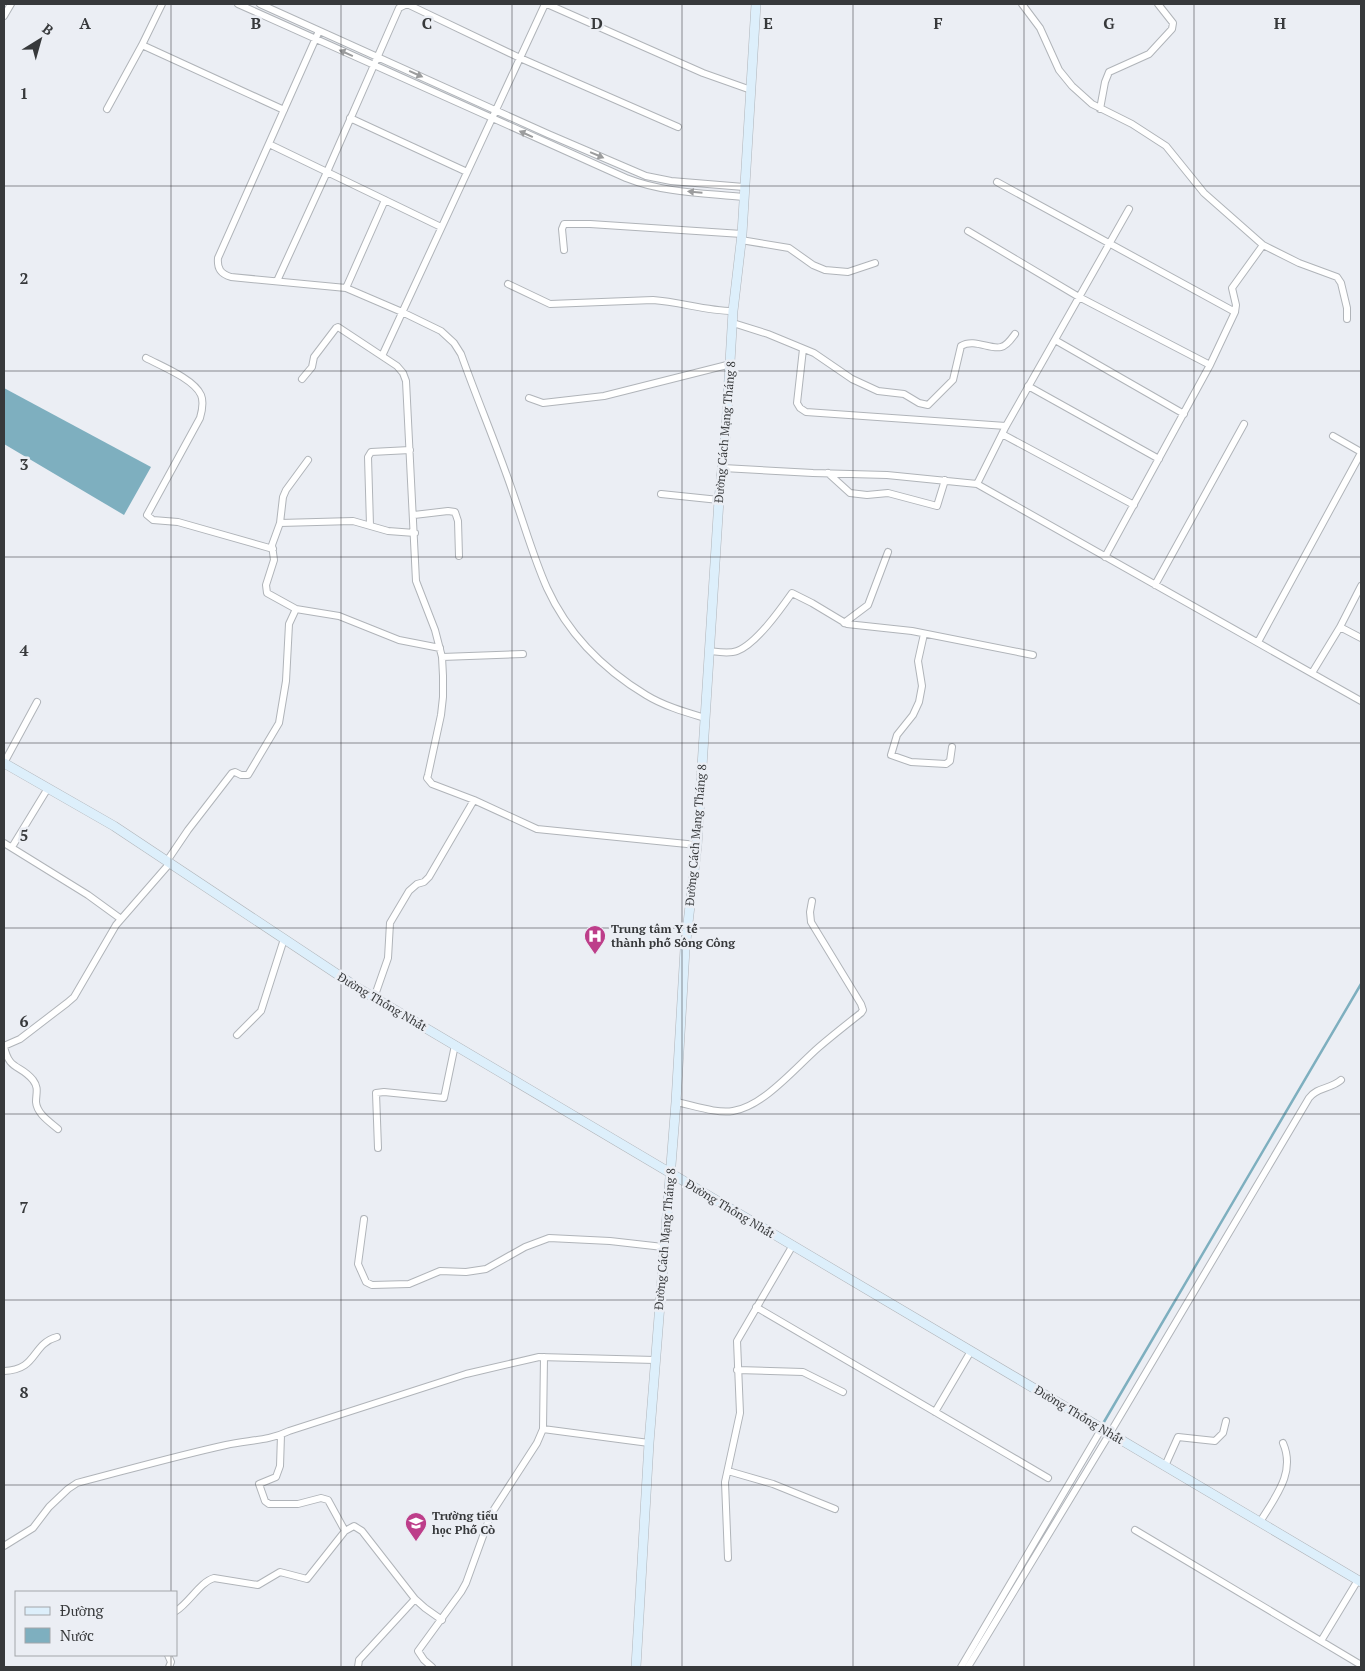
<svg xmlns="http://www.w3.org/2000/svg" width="1365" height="1671" font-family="'PT Serif',serif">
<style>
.water{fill:#7eafbf}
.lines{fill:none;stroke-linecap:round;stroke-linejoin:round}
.stream{stroke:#7eafbf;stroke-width:2.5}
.street-casing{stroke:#b0b4b9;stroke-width:8}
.secondary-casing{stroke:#b0b4b9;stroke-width:10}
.street{stroke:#fff;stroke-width:6}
.secondary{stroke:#ddeffb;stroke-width:9}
.oneway{fill:#9b9c9d}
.grid{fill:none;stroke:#37393b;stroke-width:1;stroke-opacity:0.55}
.labels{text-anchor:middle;stroke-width:5;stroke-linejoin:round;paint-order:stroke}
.street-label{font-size:12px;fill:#37393b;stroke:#ebeef4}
.poi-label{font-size:12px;font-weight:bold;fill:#37393b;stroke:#ebeef4;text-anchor:start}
.grid-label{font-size:16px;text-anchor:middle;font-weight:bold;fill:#37393b;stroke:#ebeef4;stroke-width:5;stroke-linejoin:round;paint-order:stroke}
</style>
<rect width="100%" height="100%" fill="#ebeef4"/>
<path class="water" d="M 4,388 L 151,467 L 124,515 L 4,444 Z"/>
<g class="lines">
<path class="stream" d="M 1101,1427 L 1361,984"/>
<g class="street-casing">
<path id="street" d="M 238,4 L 626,178 C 664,193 704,193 743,197
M 260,4 L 548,134 L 646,176 L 671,181 L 744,187
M 547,4 L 703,73 L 751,90
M 1022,4 L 1040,28 L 1059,70 L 1072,86 L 1092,104 L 1132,124 L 1166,146 L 1204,193 L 1263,245 L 1299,263 L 1337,277 L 1341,283 L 1347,308 L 1347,319
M 4,16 L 11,4
M 319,31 L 218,258 C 217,269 221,274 231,277 L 346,288 L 402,312 L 441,331 L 454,343 L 461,354 C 478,402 498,448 514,496 C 525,527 534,559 547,588 C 568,634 603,669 646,695 C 664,706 685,712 705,718
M 142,45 L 284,110
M 107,109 L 142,45 L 162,4
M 1100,109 L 1105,82 L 1109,72 L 1149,54 L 1172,29 L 1173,23 L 1158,4
M 350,118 L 467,172
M 269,144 L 441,227
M 997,182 L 1235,312
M 968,231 L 1079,297 L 1210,365
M 741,240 L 789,248 L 813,265 L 825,270 L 848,272 L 875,263
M 564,250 L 562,229 L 564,224 L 590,224 L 742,234
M 277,281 L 327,172 L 399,8 L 407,4 L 520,58 L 678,127
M 508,284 L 550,304 L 653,300 C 681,302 706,311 733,311
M 346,288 L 385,200
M 733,323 L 768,334 L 814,353 L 852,379 L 878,391 L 904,394 L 919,403 L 928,405 L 953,380 L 961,346 C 974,338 990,350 1001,347 C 1007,346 1012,338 1015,334
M 1055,340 L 1184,414
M 803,349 L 797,403 L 800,408 L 806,412 L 1006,426
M 382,356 L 545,4
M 146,358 C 161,366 194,379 201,395 C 204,402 202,411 200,418 L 147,515 L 153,520 L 178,522 L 273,549
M 302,379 L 312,367 L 314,357 L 336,328 L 338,327 L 397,366 L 403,373 L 406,381 L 416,581 L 435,630 L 442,657 L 443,676 L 443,697 L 441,715 L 428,775 L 427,778 L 432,784 L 474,800 L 537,829 L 697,845
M 1028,386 L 1159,459
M 529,398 L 543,403 L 604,396 L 731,364
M 1002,434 L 1134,505
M 1333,436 L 1361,452
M 308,460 L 286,490 L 283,497 L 280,523 L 272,545 L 274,560 L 266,585 L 267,593 L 296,609 L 339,616 L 399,640 L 440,648
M 723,468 L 813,473 L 887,475 L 977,484 L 1361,701
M 828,473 L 850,493 L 867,495 L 888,493 L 937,506 L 945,480
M 977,484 L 1006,426 L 1129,209
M 661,494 L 719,500
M 414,515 L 448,511 L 455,512 L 458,521 L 459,556
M 280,523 L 353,521 L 388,531 L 415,533
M 370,525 L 368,457 L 371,452 L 410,450
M 1105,557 L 1210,365 L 1235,312 L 1236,305 L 1232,288 L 1263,245
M 1155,585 L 1244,424
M 844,623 L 868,605 L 888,552
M 1340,627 L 1361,638
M 924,634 L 918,661 L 922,686 L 919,702 L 913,715 L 897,735 L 891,755 L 911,762 L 946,764 L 950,761 L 952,747
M 1258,642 L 1361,453
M 710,651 C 718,652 729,654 737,651 C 756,644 780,610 792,593 L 812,603 L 847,624 L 912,631 L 1033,655
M 442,657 L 523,654
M 1312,673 L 1340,627 L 1361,586
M 4,763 L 37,702
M 4,843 L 88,895 L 121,919
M 12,847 L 48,788
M 167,861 L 188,830 L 232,773 L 235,772 L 241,775 L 248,775 L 279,723 L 286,681 L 289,624 L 296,609
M 374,998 L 388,958 L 390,923 L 409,891 L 417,884 L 424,882 L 429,877 L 474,800
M 237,1035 L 261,1011 L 284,939
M 4,1046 L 20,1039 L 67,1003 L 74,997 L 116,925 L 170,863
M 4,1046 C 9,1071 20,1064 33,1080 C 39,1088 36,1093 36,1102 C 37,1114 50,1122 58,1129
M 676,1102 C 692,1105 717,1114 733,1111 C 764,1106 796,1067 819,1047 C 833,1035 847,1024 861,1013 L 863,1010 L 861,1004 L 811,922 L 810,912 L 812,901
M 378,1148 L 376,1093 L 384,1092 L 444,1098 L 455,1045
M 364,1219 L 358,1264 L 366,1282 L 372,1285 L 409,1284 L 440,1271 L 466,1272 L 486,1269 L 525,1247 L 549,1238 L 610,1241 L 663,1247
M 756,1307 L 1048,1478
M 737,1370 L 803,1372 L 843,1392
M 4,1371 C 38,1370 31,1344 57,1337
M 935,1412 L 971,1351
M 543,1429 L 649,1443
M 281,1435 L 280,1466 L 276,1477 L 259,1484 L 265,1501 L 269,1504 L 298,1504 L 321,1498 L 328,1500 L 345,1531
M 1165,1466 L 1178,1437 L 1215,1441 L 1223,1433 L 1226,1421
M 728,1471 L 773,1484 L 835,1509
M 1260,1522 C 1275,1497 1296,1473 1283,1443
M 1135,1530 L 1361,1665
M 4,1546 L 33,1528 L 49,1507 L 68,1489 L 77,1483 C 127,1470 176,1456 226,1445 C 247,1440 269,1441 289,1431 L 466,1374 L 539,1357 L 655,1360
M 728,1558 L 725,1482 L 740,1413 L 737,1341 L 793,1245
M 176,1611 C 190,1602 200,1582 214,1578 L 258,1585 L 280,1572 L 307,1579 L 345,1531 L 354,1526 L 362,1531 L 415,1599 L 425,1608 L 442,1620
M 1321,1641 L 1358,1580
M 168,1655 L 171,1662 L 169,1667
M 358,1667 L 359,1660 L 415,1599
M 432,1667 L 424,1660 L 418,1651 L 461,1592 L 466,1583 L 491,1514 L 537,1443 L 543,1429 L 544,1357
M 961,1667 L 1102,1428
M 968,1667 L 1110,1433 L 1309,1098 C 1317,1087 1331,1089 1341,1080"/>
</g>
<g class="secondary-casing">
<path id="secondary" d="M 4,763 L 114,826 L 358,988 L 1361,1582
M 636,1667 L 649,1443 L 676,1102 L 685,949 L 697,845 L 719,500 L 726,430 L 733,311 L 742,234 L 756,4"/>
</g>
<use href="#street" class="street"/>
<use href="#secondary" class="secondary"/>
</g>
<defs><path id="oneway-solid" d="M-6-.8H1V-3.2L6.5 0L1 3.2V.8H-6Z" transform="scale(1.25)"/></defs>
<g class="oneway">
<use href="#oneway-solid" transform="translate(346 53) rotate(-156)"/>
<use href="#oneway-solid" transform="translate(416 74) rotate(24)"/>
<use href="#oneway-solid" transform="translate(526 134) rotate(-156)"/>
<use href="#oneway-solid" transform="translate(597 155) rotate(23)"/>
<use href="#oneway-solid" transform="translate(695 192) rotate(-175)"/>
</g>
<path class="grid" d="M 171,4 L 171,1592M 341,4 L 341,1667M 512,4 L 512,1667M 682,4 L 682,1667M 853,4 L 853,1667M 1024,4 L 1024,1667M 1194,4 L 1194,1667M 4,186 L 1361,186M 4,371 L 1361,371M 4,557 L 1361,557M 4,743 L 1361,743M 4,928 L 1361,928M 4,1114 L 1361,1114M 4,1300 L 1361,1300M 4,1485 L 1361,1485M 171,1655 L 171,1667"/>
<defs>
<g id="hospital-pin" transform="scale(1.125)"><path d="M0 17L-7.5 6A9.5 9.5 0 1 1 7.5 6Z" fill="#bd3e8a" stroke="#ebeef4"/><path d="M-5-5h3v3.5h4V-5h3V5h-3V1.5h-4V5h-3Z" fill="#fff"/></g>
<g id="school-pin" transform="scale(1.125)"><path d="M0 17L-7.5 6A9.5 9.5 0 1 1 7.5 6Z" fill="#bd3e8a" stroke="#ebeef4"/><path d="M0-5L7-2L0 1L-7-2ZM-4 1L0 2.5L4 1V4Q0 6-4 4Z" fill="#fff"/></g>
</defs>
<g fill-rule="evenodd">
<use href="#hospital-pin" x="595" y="936"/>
<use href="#school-pin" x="416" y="1523"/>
</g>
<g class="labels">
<g class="street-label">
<text transform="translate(725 432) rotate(-85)" y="4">Đường Cách Mạng Tháng 8</text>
<text transform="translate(696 835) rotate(-85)" y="4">Đường Cách Mạng Tháng 8</text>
<text transform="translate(382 1002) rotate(31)" y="4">Đường Thống Nhất</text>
<text transform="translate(730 1209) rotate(31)" y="4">Đường Thống Nhất</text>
<text transform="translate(665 1239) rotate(-85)" y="4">Đường Cách Mạng Tháng 8</text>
<text transform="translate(1079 1415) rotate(31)" y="4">Đường Thống Nhất</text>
</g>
<g class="poi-label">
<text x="611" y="933">Trung tâm Y tế<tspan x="611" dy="14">thành phố Sông Công</tspan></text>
<text x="432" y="1520">Trường tiểu<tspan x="432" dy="14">học Phố Cò</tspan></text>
</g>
</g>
<g class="grid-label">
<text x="85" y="29">A</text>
<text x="256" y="29">B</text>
<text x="427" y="29">C</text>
<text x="597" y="29">D</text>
<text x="768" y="29">E</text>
<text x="938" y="29">F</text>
<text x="1109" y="29">G</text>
<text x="1280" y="29">H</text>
<text x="24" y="99">1</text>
<text x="24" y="284">2</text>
<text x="24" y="470">3</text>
<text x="24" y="656">4</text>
<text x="24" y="841">5</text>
<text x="24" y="1027">6</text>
<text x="24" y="1213">7</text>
<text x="24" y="1398">8</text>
</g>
<rect width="1365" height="1671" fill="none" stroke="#37393b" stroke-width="10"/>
<rect x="15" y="1591" width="162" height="65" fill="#ebeef4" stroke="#a3a6aa"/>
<rect x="25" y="1607" width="25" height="8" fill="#ddeffb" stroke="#a3a6aa"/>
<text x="60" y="1616" font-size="15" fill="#37393b">Đường</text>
<rect x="25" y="1628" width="25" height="15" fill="#7eafbf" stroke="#a3a6aa"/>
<text x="60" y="1641" font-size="15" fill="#37393b">Nước</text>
<g transform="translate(40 40) rotate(37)" stroke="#ebeef4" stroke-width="4" paint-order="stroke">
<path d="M0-4L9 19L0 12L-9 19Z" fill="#37393b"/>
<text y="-8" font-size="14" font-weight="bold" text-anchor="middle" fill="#37393b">B</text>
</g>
</svg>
